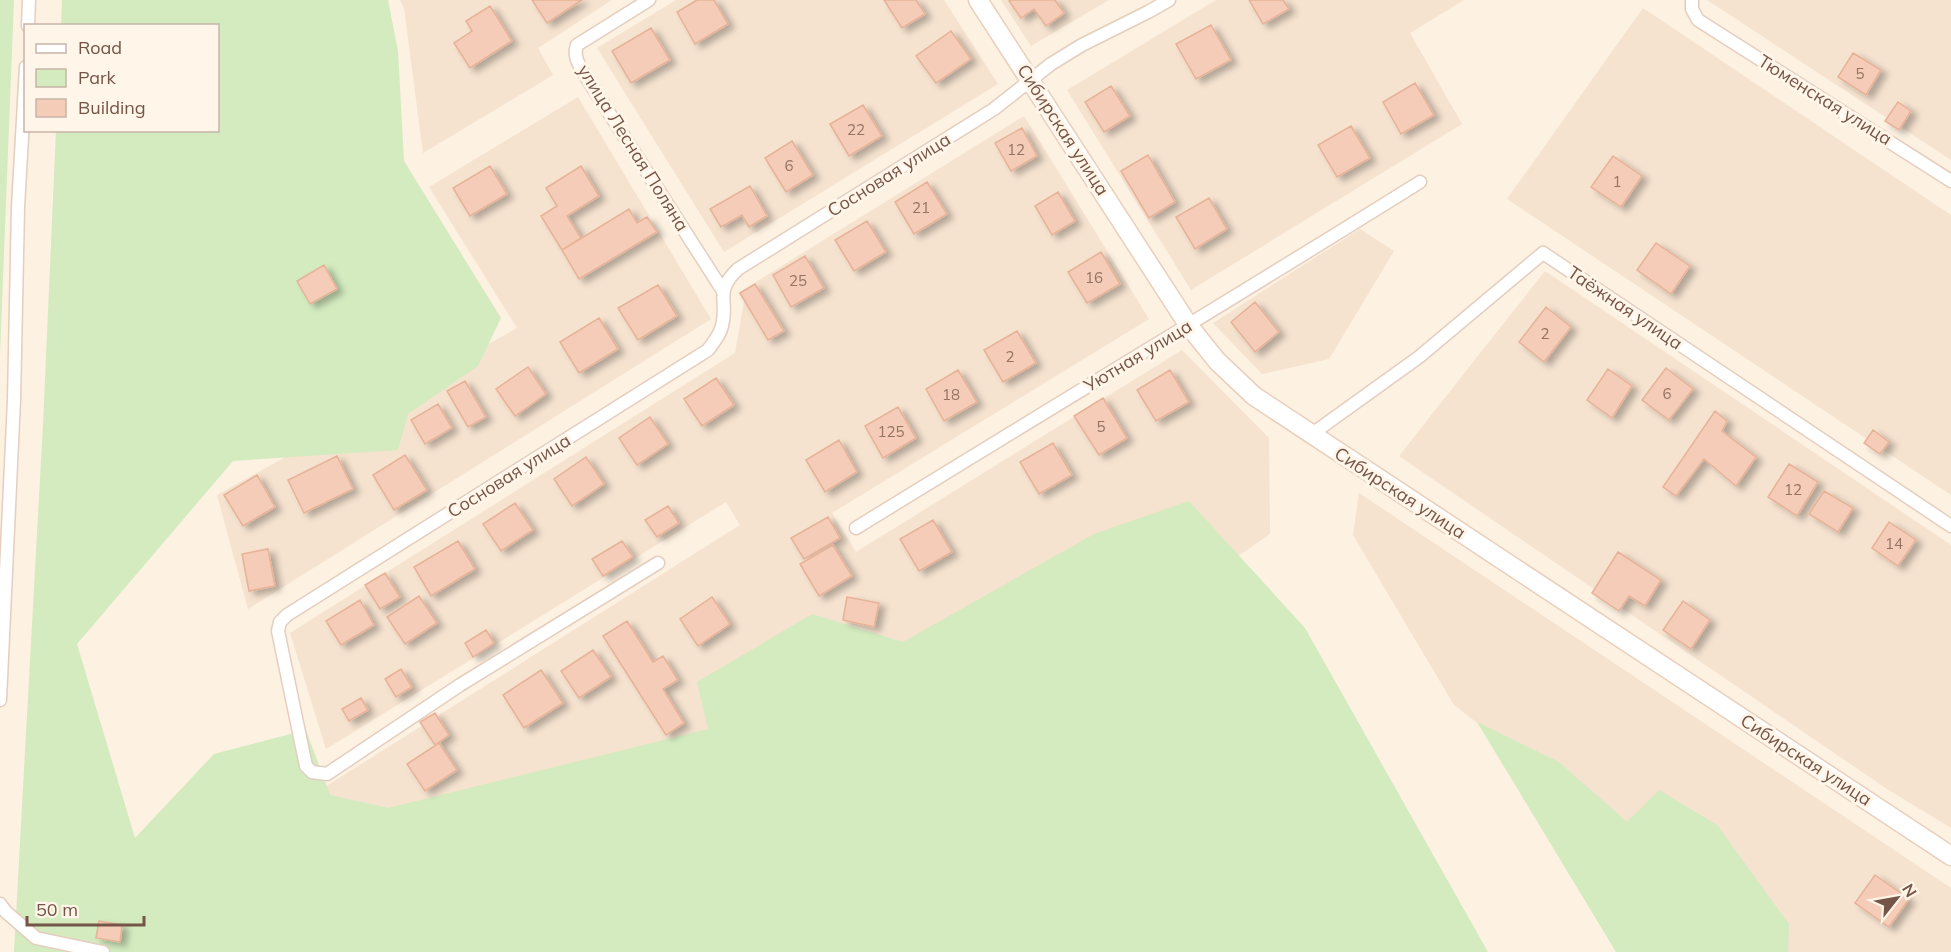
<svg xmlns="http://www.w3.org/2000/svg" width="1951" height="952" font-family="Mulish,sans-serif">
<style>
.residential{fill:#f5e2cf}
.green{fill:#d3ebbf}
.building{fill:#f4ccb7;stroke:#e7b297;stroke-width:1.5;filter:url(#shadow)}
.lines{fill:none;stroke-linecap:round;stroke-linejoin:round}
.street-casing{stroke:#e4cebf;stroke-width:15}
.secondary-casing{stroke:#e9cfbc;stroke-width:21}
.street{stroke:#fff;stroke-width:12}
.secondary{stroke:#fff;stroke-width:18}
.labels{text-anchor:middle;stroke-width:6;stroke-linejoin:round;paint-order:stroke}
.number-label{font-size:15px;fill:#957363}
.street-label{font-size:18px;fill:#755547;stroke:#fff5e8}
</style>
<defs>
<filter id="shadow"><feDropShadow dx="6" dy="4" stdDeviation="3" flood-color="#0004"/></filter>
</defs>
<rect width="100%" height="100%" fill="#fdf1e1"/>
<path class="residential" d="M 400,0 L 612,0 L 538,48 L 553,75 L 423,153 L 404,8 Z
M 676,0 L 944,0 L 998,84 L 724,252 L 597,48 Z
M 1001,0 L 1109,0 L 1031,46 Z
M 1216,0 L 1464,0 L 1410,33 L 1462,124 L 1191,290 L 1067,90 Z
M 1707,0 L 1951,0 L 1951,160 Z
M 1643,8 L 1951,215 L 1951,495 L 1507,199 Z
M 578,97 L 711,319 L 248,609 L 217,495 L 517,328 L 429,187 Z
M 1024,116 L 1149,319 L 832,513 L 856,552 L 1182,350 L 1269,438 L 1270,534 L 1209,576 L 926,684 L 694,734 L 344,832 L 317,792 L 740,525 L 726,502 L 326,749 L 290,633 L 735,353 L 744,302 L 738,293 Z
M 1360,229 L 1394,251 L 1329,359 L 1262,374 L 1213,323 Z
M 1545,271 L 1951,545 L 1951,828 L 1887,789 L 1399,456 Z
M 1359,493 L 1951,888 L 1951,952 L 1775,952 L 1454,705 L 1353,535 Z"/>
<path class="green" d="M 0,0 L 14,0 L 0,354 Z
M 62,0 L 388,0 L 398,51 L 404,161 L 501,318 L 478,366 L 408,414 L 398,450 L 233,461 L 77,644 L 135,838 L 214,754 L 306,730 L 330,795 L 388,808 L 708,729 L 697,682 L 812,614 L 903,642 L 1094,534 L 1189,501 L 1305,628 L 1488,952 L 14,952 L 43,424 L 56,131 L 218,130 L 218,26 L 61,25 Z
M 1477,722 L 1559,762 L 1627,822 L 1659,790 L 1717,825 L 1789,924 L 1788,952 L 1616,952 Z"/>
<path class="building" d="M 532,0 L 582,0 L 547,23 Z
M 697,0 L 714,0 L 728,24 L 695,44 L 677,12 Z
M 884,0 L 916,0 L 925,14 L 902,28 Z
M 1011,0 L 1055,0 L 1064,13 L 1046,26 L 1034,9 L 1021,18 L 1009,1 Z
M 1249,0 L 1283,0 L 1289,9 L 1263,24 Z
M 490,6 L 512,41 L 470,68 L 454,43 L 472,31 L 466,21 Z
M 1211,25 L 1231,60 L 1196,79 L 1176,44 Z
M 651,28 L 670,60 L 631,83 L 612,51 Z
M 951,31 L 971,59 L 936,83 L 916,56 Z
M 1853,53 L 1881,70 L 1866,95 L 1838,77 Z
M 1415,83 L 1434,115 L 1401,134 L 1383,102 Z
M 1111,86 L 1130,116 L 1104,132 L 1085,102 Z
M 1898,102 L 1911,111 L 1899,130 L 1885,121 Z
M 863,105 L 882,136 L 849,156 L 830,124 Z
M 1351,126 L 1370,158 L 1337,177 L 1318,145 Z
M 1022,128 L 1037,156 L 1011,171 L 995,143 Z
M 792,141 L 813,175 L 786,192 L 765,158 Z
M 1148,155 L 1175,202 L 1149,218 L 1121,171 Z
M 1613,156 L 1642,176 L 1621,207 L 1591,187 Z
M 490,166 L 507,194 L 470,216 L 453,188 Z
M 581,166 L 599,196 L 567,216 L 581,238 L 562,250 L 541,216 L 557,206 L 546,188 Z
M 927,182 L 947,214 L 914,234 L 895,202 Z
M 750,186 L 767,216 L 749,227 L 742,215 L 721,227 L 710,209 Z
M 1058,192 L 1075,221 L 1052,235 L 1035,206 Z
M 1209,198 L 1227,229 L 1195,249 L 1176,217 Z
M 629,209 L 637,223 L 647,217 L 657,232 L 579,279 L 562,250 Z
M 867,221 L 886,252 L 854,271 L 835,240 Z
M 1656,243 L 1690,266 L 1671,294 L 1637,270 Z
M 1101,252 L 1120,284 L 1087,303 L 1068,272 Z
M 805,256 L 824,288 L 791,307 L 773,275 Z
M 324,265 L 337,289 L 310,304 L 297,281 Z
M 755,284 L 784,331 L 768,340 L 740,293 Z
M 658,285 L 677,316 L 638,340 L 618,308 Z
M 1255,302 L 1279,332 L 1255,352 L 1231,322 Z
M 1546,307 L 1571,327 L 1544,362 L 1519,342 Z
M 599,318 L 618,349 L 579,373 L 560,342 Z
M 1017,331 L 1036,363 L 1003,382 L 984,350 Z
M 528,367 L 546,394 L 515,416 L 496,389 Z
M 1666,368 L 1693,389 L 1669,420 L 1642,400 Z
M 1608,369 L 1632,386 L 1612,418 L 1587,400 Z
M 958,370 L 977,402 L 944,421 L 926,389 Z
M 1170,370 L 1189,402 L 1156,421 L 1137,390 Z
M 716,378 L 734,405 L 702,426 L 684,399 Z
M 465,381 L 486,417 L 468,427 L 447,391 Z
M 1103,398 L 1127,438 L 1099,455 L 1074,416 Z
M 438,404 L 452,428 L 425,444 L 411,420 Z
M 898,407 L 916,438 L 883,458 L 865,426 Z
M 1715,411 L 1727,421 L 1722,431 L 1756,457 L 1736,486 L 1704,459 L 1676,496 L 1663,487 Z
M 650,417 L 668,444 L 637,465 L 619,438 Z
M 1873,430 L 1889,442 L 1880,454 L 1864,443 Z
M 839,440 L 857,472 L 825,492 L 806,460 Z
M 1053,443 L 1072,475 L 1039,494 L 1020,462 Z
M 405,455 L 427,490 L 394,510 L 373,475 Z
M 337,456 L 353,489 L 304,513 L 288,480 Z
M 586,457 L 604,484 L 572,506 L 554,479 Z
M 1789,464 L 1818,482 L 1797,516 L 1768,497 Z
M 257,475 L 275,507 L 243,526 L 224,495 Z
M 1824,491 L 1853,508 L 1838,532 L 1809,514 Z
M 515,503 L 533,530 L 501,551 L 483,524 Z
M 668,506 L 679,523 L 657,537 L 645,520 Z
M 828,517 L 840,538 L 804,559 L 791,538 Z
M 933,520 L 952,552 L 919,571 L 900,539 Z
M 1889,522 L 1916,540 L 1898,566 L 1872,548 Z
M 458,541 L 475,569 L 431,596 L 414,567 Z
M 622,541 L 633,557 L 603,576 L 592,559 Z
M 833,545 L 852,576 L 819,596 L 800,564 Z
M 268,549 L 275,586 L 249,591 L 242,554 Z
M 1618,552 L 1661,580 L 1645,606 L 1629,596 L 1619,611 L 1592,593 Z
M 385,573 L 400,597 L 380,609 L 365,585 Z
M 419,596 L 437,623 L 405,644 L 387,617 Z
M 712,597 L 730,624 L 698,646 L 680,619 Z
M 847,597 L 879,603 L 874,627 L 843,620 Z
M 360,600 L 374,625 L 341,645 L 326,621 Z
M 1683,601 L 1710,620 L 1691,649 L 1663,630 Z
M 627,621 L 653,662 L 663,656 L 678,680 L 663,689 L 684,723 L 666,735 L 603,636 Z
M 486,630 L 494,643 L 473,657 L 465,643 Z
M 593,650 L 611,677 L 579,698 L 561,671 Z
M 401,669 L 412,687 L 396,697 L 385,679 Z
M 541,670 L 563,703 L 524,728 L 503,695 Z
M 361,698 L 368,710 L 349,721 L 342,709 Z
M 435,713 L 449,735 L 435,745 L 420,722 Z
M 439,743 L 457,770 L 425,791 L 407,764 Z
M 1875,875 L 1909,899 L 1889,927 L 1855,903 Z
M 99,921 L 122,925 L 120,942 L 96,938 Z"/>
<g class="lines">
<g class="street-casing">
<path id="street" d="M 649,0 L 577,45 C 572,58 582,69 588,80 L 723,291
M 1692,0 L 1692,9 L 1698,20 L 1951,181
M 28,26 L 29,0
M 1312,434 L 1419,357 L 1543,253 L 1951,526
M 856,528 C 1044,412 1233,299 1420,182
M 658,563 L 460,685 L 327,774 L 312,772 L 306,766 L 278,631 L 280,622 L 287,615 L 708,350 C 713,343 720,335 722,326 C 729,300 713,293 738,269 L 994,109 L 1051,64 L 1082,45 L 1148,12 L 1169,0
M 0,700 L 14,400 L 18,207 L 26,67
M 0,904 L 6,912 L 36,938 L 103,952"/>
</g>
<g class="secondary-casing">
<path id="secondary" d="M 978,0 L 1189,326 L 1217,361 L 1254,396 L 1951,856"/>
</g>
<use href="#street" class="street"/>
<use href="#secondary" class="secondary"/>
</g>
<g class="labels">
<g class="number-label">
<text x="1860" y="79">5</text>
<text x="856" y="135">22</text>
<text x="1016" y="155">12</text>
<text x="789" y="171">6</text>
<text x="1617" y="187">1</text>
<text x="921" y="213">21</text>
<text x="1094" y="283">16</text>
<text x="798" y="286">25</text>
<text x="1545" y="339">2</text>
<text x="1010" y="362">2</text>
<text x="1667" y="399">6</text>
<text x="951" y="400">18</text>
<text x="1101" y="432">5</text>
<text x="891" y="437">125</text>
<text x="1793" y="495">12</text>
<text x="1894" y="549">14</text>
</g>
<g class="street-label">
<text transform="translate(1825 100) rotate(32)" y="6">Тюменская улица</text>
<text transform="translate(1063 130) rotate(57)" y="6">Сибирская улица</text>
<text transform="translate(633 148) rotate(58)" y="6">улица Лесная Поляна</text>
<text transform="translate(889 175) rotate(-32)" y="6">Сосновая улица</text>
<text transform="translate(1625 308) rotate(34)" y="6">Таёжная улица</text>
<text transform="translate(1138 356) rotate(-31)" y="6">Уютная улица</text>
<text transform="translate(509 476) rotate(-32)" y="6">Сосновая улица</text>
<text transform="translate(1400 493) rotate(33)" y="6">Сибирская улица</text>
<text transform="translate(1806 760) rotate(33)" y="6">Сибирская улица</text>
</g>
</g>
<rect x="24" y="24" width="195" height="108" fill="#fff5e8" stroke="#c8b5a8" stroke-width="1.5"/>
<rect x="36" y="44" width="30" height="9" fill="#ffffff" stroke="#c8b5a8" stroke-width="1.5"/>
<text x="78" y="54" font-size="18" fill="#755547">Road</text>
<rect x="36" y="69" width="30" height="18" fill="#d3ebbf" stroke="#c8b5a8" stroke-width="1.5"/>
<text x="78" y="84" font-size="18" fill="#755547">Park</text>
<rect x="36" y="99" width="30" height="18" fill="#f4ccb7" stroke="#c8b5a8" stroke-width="1.5"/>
<text x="78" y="114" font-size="18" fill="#755547">Building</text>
<g transform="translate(1897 898) rotate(59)" stroke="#fff5e8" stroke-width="4.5" paint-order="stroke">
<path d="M0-4.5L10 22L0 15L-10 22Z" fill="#755547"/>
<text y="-9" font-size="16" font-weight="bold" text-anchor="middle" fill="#755547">N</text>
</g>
<path d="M27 916v9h117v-9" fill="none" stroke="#755547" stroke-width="3"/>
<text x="36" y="916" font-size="18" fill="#755547" stroke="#fff5e8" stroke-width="4.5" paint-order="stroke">50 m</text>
</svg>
